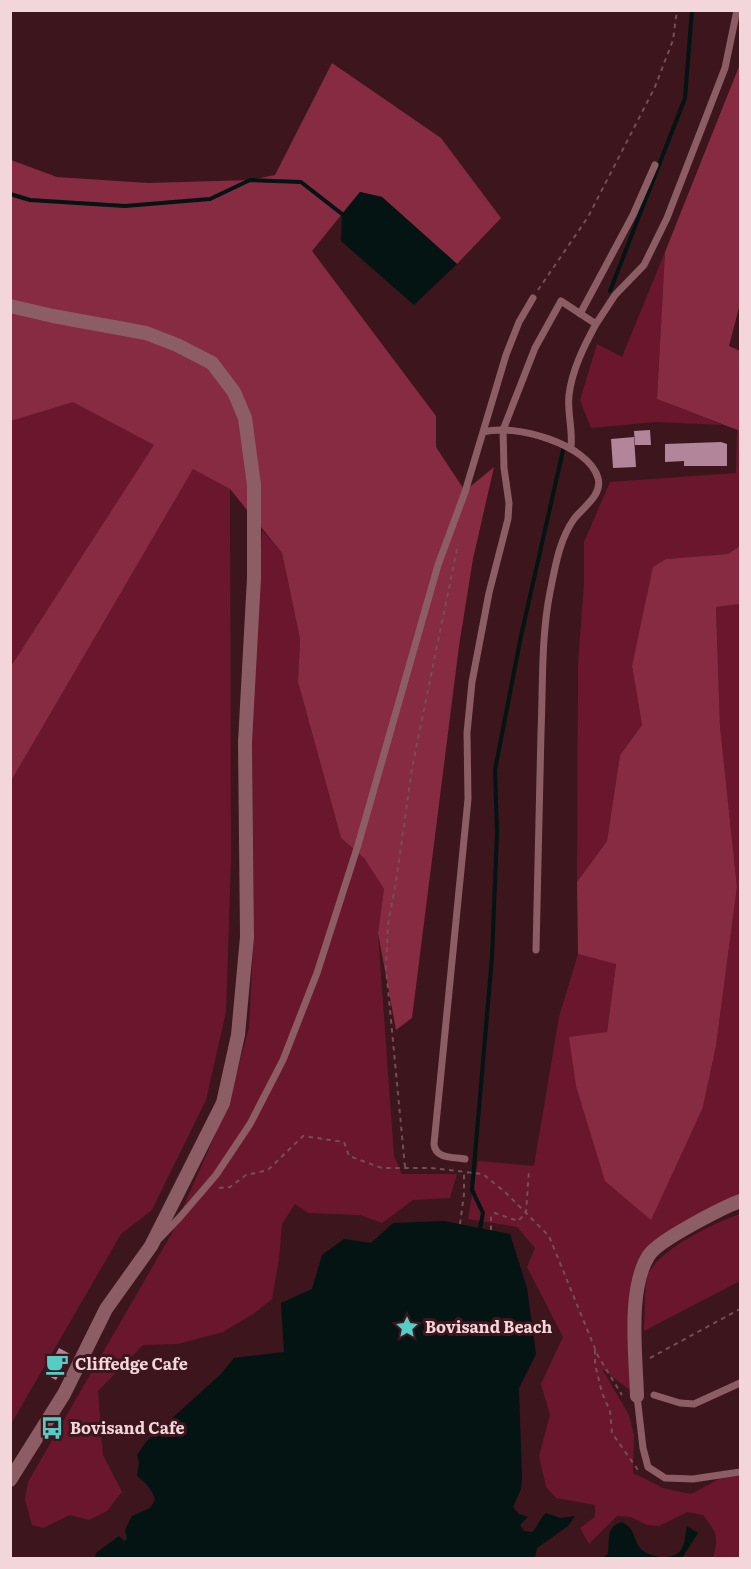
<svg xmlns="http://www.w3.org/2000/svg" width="751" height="1569" font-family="Literata,serif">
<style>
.green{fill:#6a172e}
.forest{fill:#862b41}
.water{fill:#031412}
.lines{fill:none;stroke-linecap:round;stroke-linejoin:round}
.stream{stroke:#031412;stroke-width:4}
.building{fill:#b3859a}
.path{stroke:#735056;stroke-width:2;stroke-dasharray:4.5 4.5;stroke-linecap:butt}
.service{stroke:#8c5d64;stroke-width:7}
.minor{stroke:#8c5d64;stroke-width:14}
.labels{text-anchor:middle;stroke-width:6;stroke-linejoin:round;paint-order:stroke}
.poi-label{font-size:16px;font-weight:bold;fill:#f2d6da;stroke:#3c151d;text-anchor:start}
</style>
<rect width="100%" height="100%" fill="#3c151d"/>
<path class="green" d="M 665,252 L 657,399 L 723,425 L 656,422 L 591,428 L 580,400 L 597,344 L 622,357 Z
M 73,401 L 155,445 L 11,666 L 11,421 Z
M 737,430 L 740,431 L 740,546 L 728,554 L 666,559 L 632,666 L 642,725 L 620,755 L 607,841 L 577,882 L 578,664 L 584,583 L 584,542 L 610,482 L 736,473 Z
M 193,468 L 230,489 L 231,860 L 226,1012 L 206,1100 L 152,1210 L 121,1234 L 11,1424 L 11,781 Z
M 262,530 L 282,553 L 300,639 L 298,682 L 341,838 L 364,858 L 384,889 L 378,933 L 394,1156 L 402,1174 L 457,1174 L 450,1198 L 413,1200 L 382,1223 L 360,1215 L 308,1213 L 295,1204 L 282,1224 L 279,1259 L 272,1299 L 253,1314 L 223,1332 L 178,1344 L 143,1345 L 98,1391 L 103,1455 L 122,1492 L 107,1511 L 89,1520 L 70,1515 L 43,1528 L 32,1525 L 25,1500 L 28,1482 L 172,1233 L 226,1110 L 249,1028 L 254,929 L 252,735 Z
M 740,604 L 740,1197 L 643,1254 L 630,1390 L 602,1369 L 629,1415 L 634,1435 L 633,1473 L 663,1488 L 691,1494 L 719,1479 L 740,1476 L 740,1558 L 713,1558 C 719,1536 717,1533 703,1515 L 687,1512 L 659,1526 L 647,1525 L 631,1517 L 617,1516 L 589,1544 L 580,1528 L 595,1517 L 595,1505 L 556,1498 L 546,1487 L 539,1456 L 550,1415 L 541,1384 L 563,1337 L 527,1267 L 535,1248 L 517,1227 L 468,1219 L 478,1161 L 534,1166 L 559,1017 L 578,954 L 616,963 L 607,1032 L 703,1107 L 716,1046 L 737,887 L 720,726 L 716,607 Z
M 740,1214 L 740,1281 L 644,1331 C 645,1319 644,1284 648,1275 C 658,1250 715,1222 740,1214 Z"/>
<path class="forest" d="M 332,63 L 441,138 L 501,218 L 457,264 L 382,197 L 360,192 L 312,251 L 436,416 L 436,447 L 465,491 L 494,467 L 473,559 L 459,646 L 412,1018 L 396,1030 L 378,933 L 384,889 L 364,858 L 341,838 L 298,682 L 300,639 L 282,553 L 230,489 L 193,469 L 11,781 L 11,666 L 154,445 L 73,402 L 11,421 L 11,160 L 57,177 L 148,183 L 250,180 L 275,175 Z
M 740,64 L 740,304 L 729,346 L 740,351 L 740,431 L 657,399 L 665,252 Z
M 740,546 L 740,604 L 716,607 L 720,726 L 737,887 L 716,1046 L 703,1107 L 651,1220 L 605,1181 L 576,1086 L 569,1037 L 607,1032 L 616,964 L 578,954 L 577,882 L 607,841 L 620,755 L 642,725 L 632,666 L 653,567 L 666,559 L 728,554 Z"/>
<path class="water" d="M 360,192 L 382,197 L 457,264 L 414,305 L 341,241 L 342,214 Z
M 444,1221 L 510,1234 L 527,1288 L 536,1354 L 519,1388 L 522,1478 L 521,1489 L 513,1507 L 519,1514 L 528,1517 L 520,1525 L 524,1531 L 532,1532 C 538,1526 541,1517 546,1513 L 560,1518 L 575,1516 L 568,1526 L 537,1548 L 535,1558 L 95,1558 L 96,1553 L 119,1536 L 124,1541 L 127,1539 L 125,1530 L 132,1516 L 150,1508 L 155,1500 C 152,1489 146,1483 137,1476 L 139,1463 L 137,1455 L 146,1442 L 221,1374 L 234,1358 L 284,1352 L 281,1303 L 312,1289 L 322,1255 L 344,1239 L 371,1243 L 393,1223 Z
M 622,1522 C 637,1530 632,1539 641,1549 C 650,1558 673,1561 681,1550 C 686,1542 685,1534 687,1526 L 698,1533 L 682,1558 L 603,1558 L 608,1554 C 610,1541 605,1526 622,1522 Z"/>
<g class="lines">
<path class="stream" d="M 10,194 L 30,200 L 125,206 L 210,199 L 250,180 L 301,182 L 342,214
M 610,291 L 685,98 L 692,10
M 480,1228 L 483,1213 L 472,1190 L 492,957 L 497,832 L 495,770 L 521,636 L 564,446"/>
</g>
<path class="building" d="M 650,430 L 651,445 L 635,445 L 634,431 Z
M 634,437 L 636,467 L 613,468 L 611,439 Z
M 721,442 L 727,444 L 727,466 L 684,466 L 684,461 L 665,462 L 665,444 Z
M 59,1348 L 70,1354 L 56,1380 L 45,1374 Z"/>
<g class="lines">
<path class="path" d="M 538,290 L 588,217 L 655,87 L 673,40 L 677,10
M 405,1167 L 386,968 L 388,924 L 396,882 L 412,768 L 458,544
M 219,1188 L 230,1187 L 246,1175 L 268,1170 L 303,1136 L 344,1142 L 349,1156 L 382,1168 L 431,1168 L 483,1174 L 505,1192 L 549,1236 L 598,1356 L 622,1395
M 460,1224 L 464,1194 L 464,1171
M 491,1230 L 491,1216 L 495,1213 L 518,1221 L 526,1213 L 529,1170
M 595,1350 L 595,1364 L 602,1393 L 610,1411 L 612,1433 L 638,1470
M 650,1358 L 740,1309"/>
<path class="service" d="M 580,314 L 633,215 L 655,165
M 484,432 C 513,423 589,444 598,478 C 603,495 582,508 574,519 C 559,540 555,568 550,592 C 541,638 543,686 541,732 C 539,805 538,877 536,950
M 571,447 C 573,430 567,412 569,395 C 572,370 584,346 596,324
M 465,1159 C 454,1157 435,1159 434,1144 L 468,799 L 467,733 L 472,682 L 489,593 L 508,519 L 509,503 L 504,468 L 503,430 L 535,348 L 561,301 L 596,324 L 615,295 L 644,265 L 667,218 L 725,68 L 737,10
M 160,1238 L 180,1217 L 216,1175 L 250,1124 L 283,1060 L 317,973 L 358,845 L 438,565 L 465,492 L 506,355 L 519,322 L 533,298
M 654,1395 L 680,1403 L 694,1404 L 740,1383
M 637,1396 L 643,1448 L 648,1467 L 665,1478 L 693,1479 L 740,1472"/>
<path class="minor" d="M 10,306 L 53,316 L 146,333 L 177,345 L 212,363 L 234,392 L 245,418 L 254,485 L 254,578 L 245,742 L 247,937 L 238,1035 L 223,1103 L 151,1246 L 106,1309 L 64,1394 L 10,1480
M 637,1396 C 636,1356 627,1289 649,1255 C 659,1240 722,1208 740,1201"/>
</g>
<defs>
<g id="sight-bare" transform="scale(1.8)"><path d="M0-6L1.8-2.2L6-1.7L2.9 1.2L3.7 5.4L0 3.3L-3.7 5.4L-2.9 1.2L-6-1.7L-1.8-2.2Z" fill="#55cdc6" stroke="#3c151d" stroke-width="2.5" paint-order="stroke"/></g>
<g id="cafe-bare" transform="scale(1.8)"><path d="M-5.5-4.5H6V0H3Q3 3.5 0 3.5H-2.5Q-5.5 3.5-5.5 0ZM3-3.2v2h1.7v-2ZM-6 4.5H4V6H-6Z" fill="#55cdc6" stroke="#3c151d" stroke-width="2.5" paint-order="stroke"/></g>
<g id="bus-bare" transform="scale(1.8)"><path d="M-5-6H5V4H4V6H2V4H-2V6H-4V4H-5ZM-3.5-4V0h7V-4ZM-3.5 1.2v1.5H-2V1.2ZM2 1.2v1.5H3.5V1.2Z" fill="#55cdc6" stroke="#3c151d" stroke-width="2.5" paint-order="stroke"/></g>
</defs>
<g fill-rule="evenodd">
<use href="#sight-bare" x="407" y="1327"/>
<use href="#cafe-bare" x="57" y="1364"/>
<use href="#bus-bare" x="52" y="1428"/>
</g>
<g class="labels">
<g class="poi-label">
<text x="425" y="1333">Bovisand Beach</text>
<text x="75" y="1370">Cliffedge Cafe</text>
<text x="70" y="1434">Bovisand Cafe</text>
</g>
</g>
<rect width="751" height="1569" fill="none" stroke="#f2d6da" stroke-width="24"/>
</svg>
